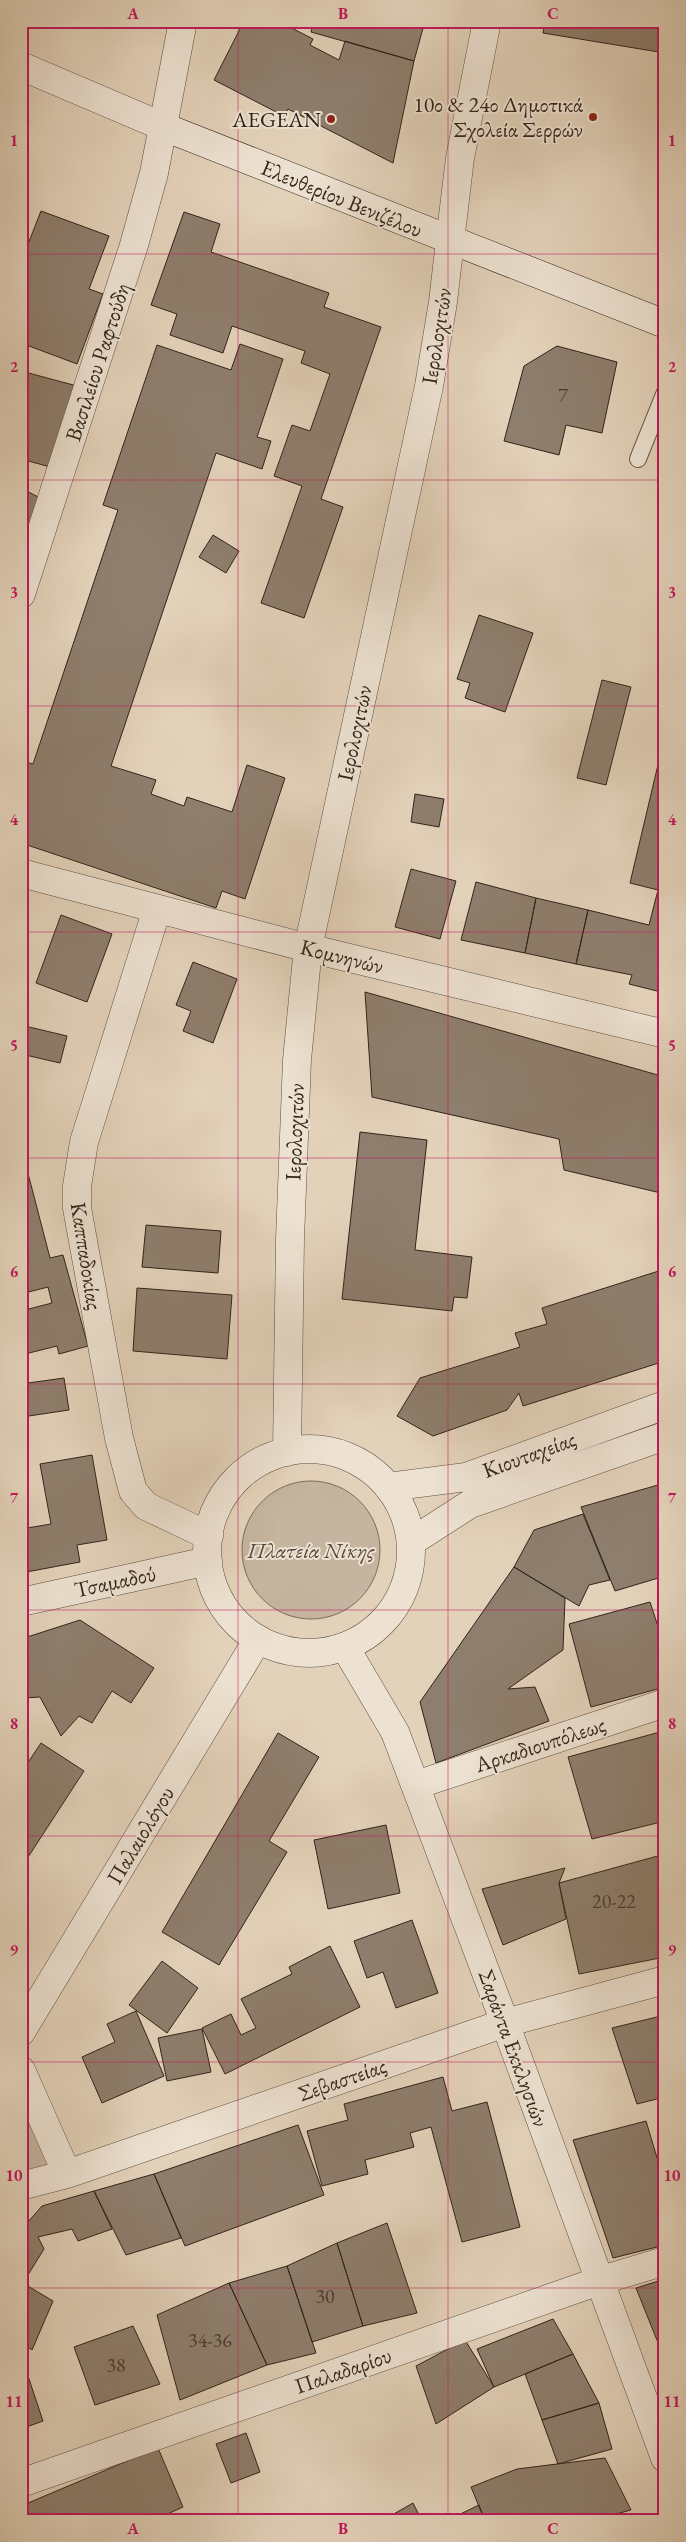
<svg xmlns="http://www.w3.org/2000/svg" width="686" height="2542" font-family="'EB Garamond',serif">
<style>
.green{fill:#c5b49f;stroke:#7b6c5c}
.building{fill:#8e7e6d;stroke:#312319}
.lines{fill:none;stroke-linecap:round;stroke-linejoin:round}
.service-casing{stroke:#5e4f41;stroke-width:18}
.minor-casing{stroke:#5e4f41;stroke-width:29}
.tertiary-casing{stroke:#5e4f41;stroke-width:29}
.secondary-casing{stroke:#312319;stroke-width:29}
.service{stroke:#ede2d2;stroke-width:16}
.minor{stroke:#ede2d2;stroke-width:28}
.tertiary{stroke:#ede2d2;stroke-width:28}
.secondary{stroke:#ede2d2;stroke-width:28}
.grid{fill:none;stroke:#c2185b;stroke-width:1;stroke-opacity:0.55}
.poi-dot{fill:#8f2418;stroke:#ede2d2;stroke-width:2}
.labels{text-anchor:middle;stroke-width:4;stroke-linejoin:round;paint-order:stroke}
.number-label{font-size:20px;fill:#483a2e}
.poi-label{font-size:22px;fill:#312319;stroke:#ede2d2;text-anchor:end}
.street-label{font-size:22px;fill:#312319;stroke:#ede2d2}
.park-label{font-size:22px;font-style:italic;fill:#56473a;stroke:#ede2d2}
.neatline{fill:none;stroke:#c2185b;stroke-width:2}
.grid-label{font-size:16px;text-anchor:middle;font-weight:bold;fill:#c2185b}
</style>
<rect width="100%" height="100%" fill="#e3d2ba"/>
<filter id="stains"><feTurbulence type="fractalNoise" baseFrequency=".004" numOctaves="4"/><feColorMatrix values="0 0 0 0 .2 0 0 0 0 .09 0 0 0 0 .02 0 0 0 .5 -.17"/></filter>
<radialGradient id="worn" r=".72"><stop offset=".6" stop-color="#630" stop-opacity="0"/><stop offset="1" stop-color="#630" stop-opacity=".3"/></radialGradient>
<path class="green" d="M242 1550a69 69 0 1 1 138 0a69 69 0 1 1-138 0Z
M 29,2124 L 33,2124 L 49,2165 L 21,2175 L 21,2136 Z"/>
<path class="building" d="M 244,21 L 278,21 L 313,39 L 310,45 L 339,60 L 345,41 L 414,61 L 393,163 L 288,109 L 284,116 L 214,80 Z
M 314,21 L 425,21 L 414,61 L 311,32 Z
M 545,21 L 665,21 L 665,53 L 543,33 Z
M 21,118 L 29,122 L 21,137 Z
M 41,211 L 109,236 L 89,289 L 103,294 L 77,364 L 21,343 L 21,262 Z
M 184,212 L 220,224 L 211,252 L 329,293 L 324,307 L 381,327 L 321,499 L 343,507 L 304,618 L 261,603 L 302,486 L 274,476 L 292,425 L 310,431 L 330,374 L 301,363 L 305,351 L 232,326 L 223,353 L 170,335 L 177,314 L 151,305 Z
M 240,344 L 283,359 L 257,437 L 271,441 L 262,469 L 216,453 L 111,766 L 156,780 L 151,794 L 184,806 L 187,797 L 232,812 L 247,765 L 285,778 L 245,899 L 222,891 L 216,908 L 21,843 L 21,763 L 22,761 L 33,764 L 118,510 L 103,505 L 157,345 L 231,370 Z
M 557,346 L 617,362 L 602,433 L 566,425 L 559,455 L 504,441 L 524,366 Z
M 21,371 L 77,386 L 54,468 L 21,459 Z
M 21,488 L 42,499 L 21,538 Z
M 213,535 L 239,551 L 226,573 L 199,557 Z
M 479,615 L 533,633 L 505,712 L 465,698 L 470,683 L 457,679 Z
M 602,680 L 631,687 L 606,785 L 577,778 Z
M 665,735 L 665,993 L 629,984 L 632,975 L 576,964 L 588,910 L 649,925 L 658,890 L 630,883 Z
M 415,794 L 444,799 L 439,827 L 411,822 Z
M 411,869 L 456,881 L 440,939 L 395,927 Z
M 476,882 L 536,898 L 525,953 L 461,940 Z
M 536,898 L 588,910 L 576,964 L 525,953 Z
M 61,915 L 112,934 L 87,1002 L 36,983 Z
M 193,962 L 237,979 L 213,1043 L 183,1031 L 191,1011 L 176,1005 Z
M 365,992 L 665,1077 L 665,1194 L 564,1170 L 559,1139 L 372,1097 Z
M 25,1026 L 67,1036 L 60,1063 L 21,1054 Z
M 360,1132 L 427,1140 L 415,1250 L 472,1257 L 467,1298 L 454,1297 L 452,1311 L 342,1299 Z
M 24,1158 L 50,1258 L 63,1255 L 88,1346 L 59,1354 L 57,1346 L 21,1355 L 21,1311 L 52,1303 L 48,1287 L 21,1294 L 21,1159 Z
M 146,1225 L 221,1231 L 218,1273 L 142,1267 Z
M 665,1269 L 665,1361 L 523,1406 L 519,1393 L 507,1410 L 433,1436 L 397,1416 L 420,1378 L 520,1347 L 515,1333 L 547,1324 L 542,1308 Z
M 137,1288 L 232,1295 L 227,1359 L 133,1351 Z
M 64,1378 L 69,1410 L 22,1417 L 21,1384 Z
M 92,1455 L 107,1540 L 77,1545 L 80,1562 L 21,1573 L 21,1529 L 51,1524 L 40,1464 Z
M 665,1483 L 665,1576 L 615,1591 L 581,1507 Z
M 583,1514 L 610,1580 L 589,1585 L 579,1606 L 514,1567 L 534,1530 Z
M 514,1567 L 565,1598 L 563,1650 L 508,1689 L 535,1687 L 549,1721 L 436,1763 L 420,1702 Z
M 650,1602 L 665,1648 L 665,1687 L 591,1707 L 569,1624 Z
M 80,1620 L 154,1668 L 131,1703 L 112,1691 L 92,1723 L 79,1716 L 61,1736 L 40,1697 L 24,1698 L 21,1687 L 21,1639 Z
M 660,1732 L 665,1746 L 665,1821 L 592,1839 L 568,1757 Z
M 278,1733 L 319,1757 L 269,1841 L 287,1852 L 219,1965 L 162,1932 Z
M 41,1743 L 84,1771 L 21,1868 L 21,1773 Z
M 386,1825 L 400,1893 L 328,1909 L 314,1840 Z
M 665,1854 L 665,1957 L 579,1974 L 559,1883 Z
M 565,1868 L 559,1883 L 566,1919 L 503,1945 L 482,1889 Z
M 412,1920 L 438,1993 L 396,2008 L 383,1972 L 367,1978 L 354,1941 Z
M 330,1946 L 360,2007 L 225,2074 L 202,2028 L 231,2014 L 241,2035 L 256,2028 L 241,1999 L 292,1974 L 289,1967 Z
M 162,1961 L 198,1988 L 167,2033 L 129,2005 Z
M 136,2011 L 164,2076 L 102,2103 L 82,2057 L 115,2042 L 107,2024 Z
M 665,2015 L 665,2097 L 637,2104 L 612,2028 Z
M 202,2029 L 211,2072 L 167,2081 L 158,2038 Z
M 443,2077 L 452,2111 L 487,2102 L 520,2227 L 462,2242 L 431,2127 L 410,2133 L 414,2147 L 365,2160 L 368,2174 L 322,2186 L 307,2131 L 348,2120 L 344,2104 Z
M 646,2121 L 661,2171 L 665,2171 L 665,2245 L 613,2258 L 573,2140 Z
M 298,2125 L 324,2195 L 185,2246 L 154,2174 Z
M 154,2174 L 181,2238 L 126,2255 L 94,2191 Z
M 94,2191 L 112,2229 L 78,2241 L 72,2229 L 38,2237 L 44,2249 L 26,2278 L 21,2275 L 21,2230 L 42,2206 Z
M 387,2223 L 417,2313 L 363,2326 L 337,2243 Z
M 337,2243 L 363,2326 L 312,2342 L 287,2266 Z
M 287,2266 L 316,2353 L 267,2365 L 229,2283 Z
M 665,2279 L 665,2360 L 636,2288 Z
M 21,2282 L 53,2301 L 32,2350 L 21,2342 Z
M 229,2283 L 267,2365 L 180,2400 L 157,2315 Z
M 553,2319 L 573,2354 L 494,2387 L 477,2349 Z
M 133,2326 L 160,2384 L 95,2405 L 74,2347 Z
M 465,2340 L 494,2387 L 436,2424 L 416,2366 Z
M 573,2354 L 599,2403 L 542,2420 L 525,2374 Z
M 28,2376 L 43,2421 L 21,2429 L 21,2378 Z
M 599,2403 L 612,2449 L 558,2464 L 542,2420 Z
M 246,2433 L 260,2472 L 231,2483 L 216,2444 Z
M 158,2448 L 183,2507 L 152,2521 L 21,2521 L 21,2506 Z
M 605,2458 L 631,2510 L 590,2521 L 485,2521 L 471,2487 L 517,2469 Z
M 413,2503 L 422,2521 L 396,2521 L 392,2515 Z
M 479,2505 L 485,2521 L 446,2521 Z"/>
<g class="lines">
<g class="service-casing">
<path id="service" d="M 638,459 L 665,392"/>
</g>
<g class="minor-casing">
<path id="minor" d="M 450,241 L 460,158 L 487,21
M 21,594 L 134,245 L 154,173 L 183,21
M 21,873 L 308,948 L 665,1034
M 157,909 L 84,1142 L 77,1186 L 77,1208 L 119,1438 L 133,1491 L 146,1506 L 209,1536
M 345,1647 L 395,1732 L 505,2023 L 665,2458
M 416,1785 L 665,1703
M 21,2032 L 258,1639
M 21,2070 L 67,2174
M 21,2186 L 67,2174 L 505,2023 L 665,1980
M 21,2483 L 599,2281 L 665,2261"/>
</g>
<g class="tertiary-casing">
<path id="tertiary" d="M207 1551a102 102 0 1 1 204 0a102 102 0 1 1-204 0Z
M 287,1452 L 290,1239 L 297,1060 L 308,948 L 429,386 L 443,302 L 450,241
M 388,1487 L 466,1477 L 665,1405
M 411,1542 L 470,1504 L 665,1436
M 21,1602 L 208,1561"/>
</g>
<g class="secondary-casing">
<path id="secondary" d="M 21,66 L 164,127 L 665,324"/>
</g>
<use href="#service" class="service"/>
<use href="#minor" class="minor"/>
<use href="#tertiary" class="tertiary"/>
<use href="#secondary" class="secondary"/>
</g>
<path class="grid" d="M 238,21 L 238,2521M 448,21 L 448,2521M 21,254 L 665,254M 21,480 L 665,480M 21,706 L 665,706M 21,932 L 665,932M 21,1158 L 665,1158M 21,1384 L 665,1384M 21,1610 L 665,1610M 21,1836 L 665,1836M 21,2062 L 665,2062M 21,2288 L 665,2288"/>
<g class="poi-dot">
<circle cx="593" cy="117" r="5"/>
<circle cx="331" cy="119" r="5"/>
</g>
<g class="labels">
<g class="number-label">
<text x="563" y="402">7</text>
<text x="614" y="1908">20-22</text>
<text x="325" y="2303">30</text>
<text x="210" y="2347">34-36</text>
<text x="116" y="2372">38</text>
</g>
<g class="poi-label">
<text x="583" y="112">10ο &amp; 24ο Δημοτικά<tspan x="583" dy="25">Σχολεία Σερρών</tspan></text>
<text x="321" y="127">AEGEAN</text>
</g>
<g class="street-label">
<text transform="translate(342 198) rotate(22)" y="8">Ελευθερίου Βενιζέλου</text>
<text transform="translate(436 336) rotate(-81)" y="8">Ιερολοχιτών</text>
<text transform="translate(97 362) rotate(-72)" y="8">Βασιλείου Ραφτούδη</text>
<text transform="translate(354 733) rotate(-78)" y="8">Ιερολοχιτών</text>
<text transform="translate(342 956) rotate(14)" y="8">Κομνηνών</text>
<text transform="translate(294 1132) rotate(-88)" y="8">Ιερολοχιτών</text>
<text transform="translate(87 1256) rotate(81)" y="8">Καππαδοκίας</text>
<text transform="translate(529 1454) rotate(-20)" y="8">Κιουταχείας</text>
<text transform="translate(115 1581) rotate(-12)" y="8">Τσαμαδού</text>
<text transform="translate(540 1744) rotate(-18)" y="8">Αρκαδιουπόλεως</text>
<text transform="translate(140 1835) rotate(-59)" y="8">Παλαιολόγου</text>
<text transform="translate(514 2048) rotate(70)" y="8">Σαράντα Εκκλησιών</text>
<text transform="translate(342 2079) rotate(-19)" y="8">Σεβαστείας</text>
<text transform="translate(343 2370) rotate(-19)" y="8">Παλαδαρίου</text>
</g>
<g class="park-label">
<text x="311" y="1558">Πλατεία Νίκης</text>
</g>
</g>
<rect width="686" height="2542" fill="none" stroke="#e3d2ba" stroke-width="55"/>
<rect x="28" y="28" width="630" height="2486" class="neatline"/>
<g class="grid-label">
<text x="133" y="19">A</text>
<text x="343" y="19">B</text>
<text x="553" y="19">C</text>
<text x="14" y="146">1</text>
<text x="672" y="146">1</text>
<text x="14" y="372">2</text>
<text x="672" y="372">2</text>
<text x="14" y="598">3</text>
<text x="672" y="598">3</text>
<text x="14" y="825">4</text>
<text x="672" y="825">4</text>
<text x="14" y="1051">5</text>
<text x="672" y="1051">5</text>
<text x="14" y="1277">6</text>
<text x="672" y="1277">6</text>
<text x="14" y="1503">7</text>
<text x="672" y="1503">7</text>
<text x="14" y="1729">8</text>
<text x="672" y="1729">8</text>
<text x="14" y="1955">9</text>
<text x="672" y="1955">9</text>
<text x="14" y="2181">10</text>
<text x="672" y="2181">10</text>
<text x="14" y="2407">11</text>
<text x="672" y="2407">11</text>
<text x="133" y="2534">A</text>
<text x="343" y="2534">B</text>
<text x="553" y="2534">C</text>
</g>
<rect width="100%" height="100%" filter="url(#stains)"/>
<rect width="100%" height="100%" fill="url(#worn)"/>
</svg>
